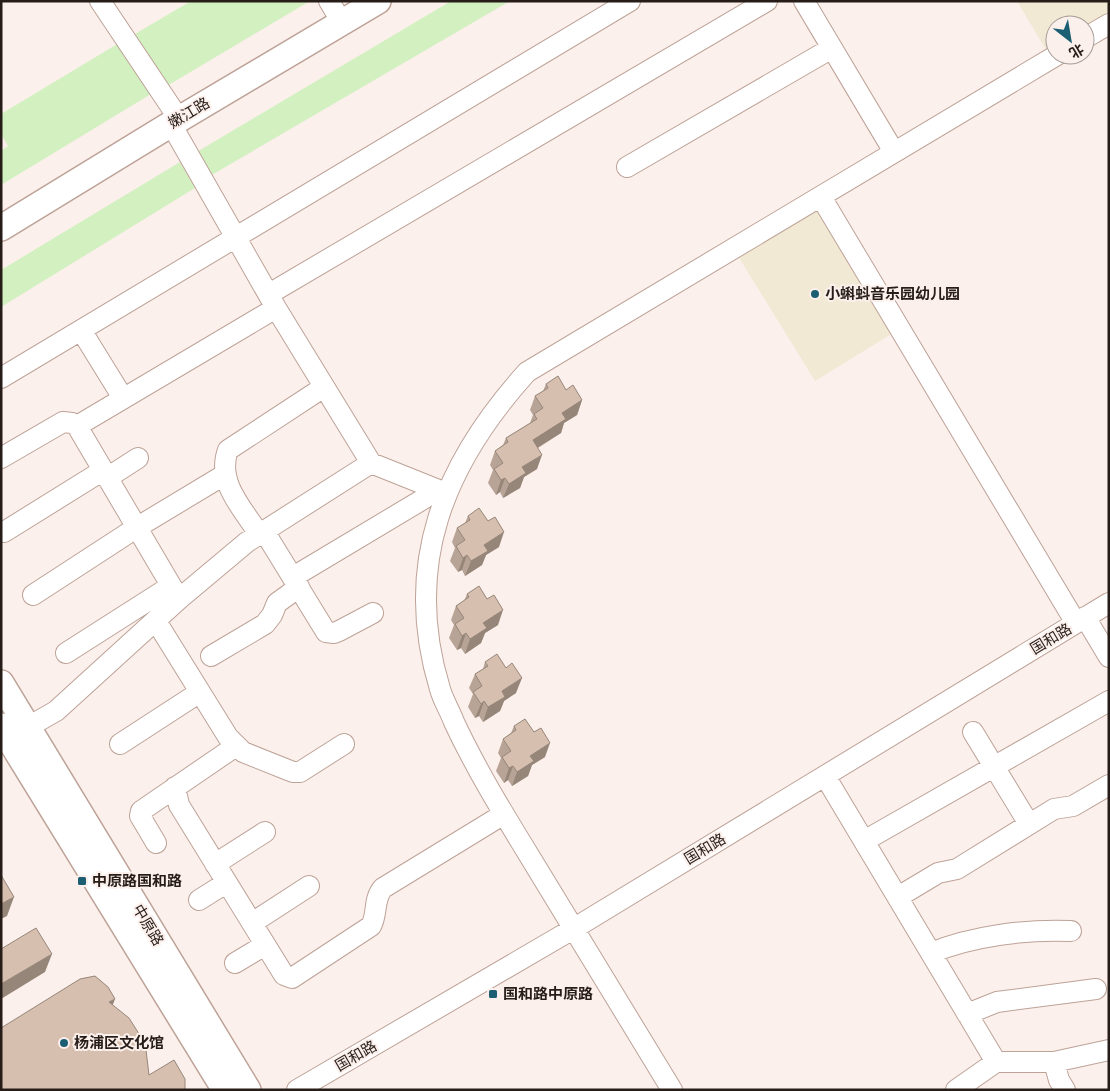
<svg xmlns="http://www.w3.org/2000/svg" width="1110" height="1091" font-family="'IBM Plex Sans','Noto Sans SC',sans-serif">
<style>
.education{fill:#f1e9d3}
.green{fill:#d2f0c0}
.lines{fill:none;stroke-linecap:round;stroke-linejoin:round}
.minor-casing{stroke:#bda297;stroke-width:22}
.major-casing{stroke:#bda297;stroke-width:28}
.minor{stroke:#fff;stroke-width:20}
.major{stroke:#fff;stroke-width:25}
.wall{fill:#b8a496}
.shaded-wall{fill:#96867a}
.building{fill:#d6bfae;stroke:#96867a}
.poi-dot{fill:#1c5e72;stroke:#fcf0ec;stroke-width:2}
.labels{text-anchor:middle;stroke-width:4;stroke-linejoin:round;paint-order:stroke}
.street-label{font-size:15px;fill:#261c18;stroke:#fcf0ec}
.poi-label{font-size:15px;font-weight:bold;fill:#261c18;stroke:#fcf0ec;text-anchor:start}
</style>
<rect width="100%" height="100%" fill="#fcf0ec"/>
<path class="education" d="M 1017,1 L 1109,1 L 1109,14 L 1085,28 L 1085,25 L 1055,25 L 1055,45 L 1046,50 Z
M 817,211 L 893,333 L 815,381 L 738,256 Z"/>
<path class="green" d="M 191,1 L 310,1 L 167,86 L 135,34 Z
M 451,1 L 510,1 L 210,176 L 195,153 Z
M 119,43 L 151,94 L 1,185 L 1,151 L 8,146 L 1,134 L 1,114 Z
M 180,162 L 195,188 L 1,307 L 1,270 Z"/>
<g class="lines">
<g class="minor-casing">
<path id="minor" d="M 100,1 L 179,119
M 329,1 L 342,23
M 804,1 L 894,152
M 1085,38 L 1109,24
M 171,124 L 276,308 L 371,463 L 446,493
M 627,167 L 832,48
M 821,197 L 1076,623
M 269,294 L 767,1
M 81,330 L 123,398
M 1,378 L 630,1
M 77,426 L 276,308
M 1,458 L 63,422 L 72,423 L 77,426 L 179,599
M 107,478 L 138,458
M 264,531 L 326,632 L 334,633 L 339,631 L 373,613
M 4,532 L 102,471
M 259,534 C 243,509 216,482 228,450 L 324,387
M 293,577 L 425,498 L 433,488
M 33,595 L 136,528 L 224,475
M 1085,617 L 1109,657
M 156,621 L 228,737 L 243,752 L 293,772 L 300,772 L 344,744
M 66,653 L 171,586
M 211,656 L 265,624 L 272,615 L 277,603 L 299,587
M 28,727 L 56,711 L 179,599 L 247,542 L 371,463
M 973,732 L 1029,824
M 120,744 L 200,692
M 825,776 L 996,1062
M 175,787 L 179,805 L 284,975 L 292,978 L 371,926 C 378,914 373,899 383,888 L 504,814
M 864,841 L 1109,701
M 156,843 L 140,816 L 141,811 L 236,746
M 215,864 L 265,832
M 898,897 L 938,873 L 957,869 L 1054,809 L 1073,806 L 1109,785
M 199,900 L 226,883
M 252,923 L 309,886
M 931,953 C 972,936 1027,929 1071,931
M 235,963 L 265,945
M 967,1014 L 997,1002 L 1096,989
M 1054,1062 L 1059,1080 L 1065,1090
M 297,1090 L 573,929 L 1109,603
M 672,1090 C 625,1012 577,935 530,857 C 503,813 476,769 454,722 C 450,711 443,700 440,689 C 402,565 444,464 527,372 L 1057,55
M 956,1090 L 996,1062 L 1054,1062 L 1109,1050"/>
</g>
<g class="major-casing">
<path id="major" d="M 1,228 L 171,124 L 378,1
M 1,683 L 248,1090
M 1,726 L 225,1090"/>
</g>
<use href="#minor" class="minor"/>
<use href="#major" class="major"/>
</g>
<path class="wall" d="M 546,384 L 566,390 L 582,400 L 577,415 L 564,423 L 561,433 L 538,448 L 537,469 L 524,477 L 520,488 L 503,498 L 500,492 L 496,495 L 488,483 L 493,470 L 490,465 L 495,451 L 503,445 L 506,438 L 530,423 L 533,415 L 530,410 L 535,396 L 543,391 Z
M 468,516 L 499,547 L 486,555 L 482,565 L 465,576 L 462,570 L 458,572 L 450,561 L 455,548 L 452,542 L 457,528 L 465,523 Z
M 467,594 L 498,625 L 485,633 L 481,643 L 465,654 L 461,648 L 457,650 L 449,638 L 454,625 L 451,620 L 456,606 L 464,601 Z
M 485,662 L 516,693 L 504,701 L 500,711 L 483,722 L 479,716 L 475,718 L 468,707 L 473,694 L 469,688 L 475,674 L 483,669 Z
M 514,726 L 545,757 L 532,765 L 528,776 L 512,786 L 508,780 L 504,783 L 496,771 L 501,758 L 498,753 L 503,739 L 511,733 Z"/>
<path class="shaded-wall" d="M 582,400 L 577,415 L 564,423 L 561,433 L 527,454 L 533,440 L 562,413 Z
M 542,455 L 537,469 L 524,477 L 520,488 L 503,498 L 509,484 L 522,467 Z
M 505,478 L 500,492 L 496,495 L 501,480 Z
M 504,532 L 499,547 L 486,555 L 482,565 L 465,576 L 471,561 L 484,545 Z
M 467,555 L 462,570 L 458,572 L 463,558 Z
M 503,610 L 498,625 L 485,633 L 481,643 L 465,654 L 470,639 L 483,623 Z
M 466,633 L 461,648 L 457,650 L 462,636 Z
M 522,678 L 516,693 L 504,701 L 500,711 L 483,722 L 488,707 L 502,691 Z
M 484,701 L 479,716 L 475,718 L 481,704 Z
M 550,743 L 545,757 L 532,765 L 528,776 L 512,786 L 517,772 L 530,756 Z
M 513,766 L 508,780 L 504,783 L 509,768 Z
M 14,897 L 7,916 L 1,919 L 1,904 Z
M 52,954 L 45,972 L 1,999 L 1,984 Z
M 115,999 L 108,1018 L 109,1002 Z"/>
<path class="building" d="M 558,376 L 566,390 L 573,385 L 582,400 L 562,413 L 566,419 L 533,440 L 542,455 L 522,467 L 526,473 L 509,484 L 505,478 L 501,480 L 494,469 L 503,463 L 495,451 L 508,442 L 506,438 L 537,419 L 534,414 L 543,408 L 535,396 L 548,388 L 546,384 Z
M 479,508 L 488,521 L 495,517 L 504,532 L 484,545 L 488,551 L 471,561 L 467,555 L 463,558 L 456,546 L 465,540 L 457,528 L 470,520 L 468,516 Z
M 479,586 L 487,599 L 494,595 L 503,610 L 483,623 L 487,628 L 470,639 L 466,633 L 462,636 L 455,624 L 464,618 L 456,606 L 469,597 L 467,594 Z
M 497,654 L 506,668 L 512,663 L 522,678 L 502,691 L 505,697 L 488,707 L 484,701 L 481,704 L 473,692 L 482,686 L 475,674 L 488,666 L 485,662 Z
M 525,719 L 534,732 L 541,728 L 550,743 L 530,756 L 534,761 L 517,772 L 513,766 L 509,768 L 502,757 L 511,751 L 503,739 L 516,730 L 514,726 Z
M 1,875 L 14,897 L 1,904 Z
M 36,928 L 52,954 L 1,984 L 1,949 Z
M 95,976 L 108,987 L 115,999 L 109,1002 L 129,1018 L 141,1037 L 146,1050 L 149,1075 L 174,1060 L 185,1079 L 185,1090 L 1,1090 L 1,1028 L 80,979 Z"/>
<g class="poi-dot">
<circle cx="815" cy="294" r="5"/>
<rect x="77" y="876" width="10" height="10" rx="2.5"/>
<rect x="488" y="989" width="10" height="10" rx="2.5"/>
<circle cx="64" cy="1043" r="5"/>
</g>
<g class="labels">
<g class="street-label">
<text transform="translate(189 113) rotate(-31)" y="5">嫩江路</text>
<text transform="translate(1051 639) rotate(-31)" y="5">国和路</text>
<text transform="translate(705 849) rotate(-31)" y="5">国和路</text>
<text transform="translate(148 925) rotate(59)" y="5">中原路</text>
<text transform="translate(356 1056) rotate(-30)" y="5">国和路</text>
</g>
<g class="poi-label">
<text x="825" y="299">小蝌蚪音乐园幼儿园</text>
<text x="92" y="886">中原路国和路</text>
<text x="503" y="999">国和路中原路</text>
<text x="74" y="1048">杨浦区文化馆</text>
</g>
</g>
<rect width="1110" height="1091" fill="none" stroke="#261c18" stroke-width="5"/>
<g transform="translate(1070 40) rotate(149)"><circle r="24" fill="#fcf0ec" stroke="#a69b97"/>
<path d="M0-4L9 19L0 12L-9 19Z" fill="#1c5e72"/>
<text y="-8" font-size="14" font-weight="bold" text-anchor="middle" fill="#261c18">北</text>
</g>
</svg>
